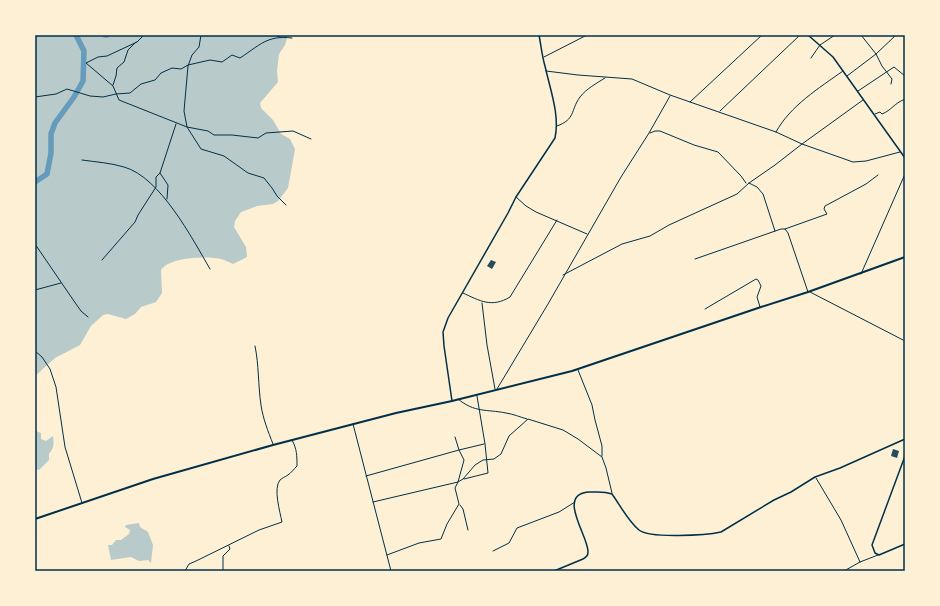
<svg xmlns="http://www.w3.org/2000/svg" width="940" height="606" font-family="Overpass,sans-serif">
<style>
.green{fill:#b9caca}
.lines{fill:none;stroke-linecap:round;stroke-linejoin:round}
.river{stroke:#669bbc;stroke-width:5.5}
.building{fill:#264d5e}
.minor{stroke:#003049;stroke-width:1}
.tertiary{stroke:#003049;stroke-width:1.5}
.primary{stroke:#003049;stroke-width:2}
.neatline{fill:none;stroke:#003049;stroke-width:1.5}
</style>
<rect width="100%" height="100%" fill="#fdf0d5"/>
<path class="green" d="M 35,35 L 288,35 L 285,45 L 279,54 L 277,71 L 278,82 L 260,103 L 261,108 L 273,120 L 281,134 L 290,139 L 295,149 L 288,188 L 278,201 L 273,204 L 257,206 L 241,212 L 235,221 L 234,227 L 246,247 L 247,257 L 233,264 C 229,262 225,260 221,259 C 206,256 170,257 161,270 L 162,293 L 156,302 L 141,307 L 135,314 L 126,319 L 108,314 L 103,315 L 91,326 L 80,345 L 55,358 L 35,376 Z
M 36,431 L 41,433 L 41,439 L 46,441 L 53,436 C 54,444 54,448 49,454 L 49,460 L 39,470 L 35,469 Z
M 139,523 L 140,527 L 148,532 L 153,545 L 151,563 L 148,560 L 139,561 L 131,557 L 111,560 L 108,545 L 112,545 L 116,540 L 121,540 L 129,534 L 130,530 L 125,527 L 126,525 Z"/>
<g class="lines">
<path class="river" d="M 105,35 L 107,35
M 35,182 L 47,174 L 51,153 L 51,134 L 55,123 L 74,97 L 83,81 L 84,51 L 76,35"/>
</g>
<path class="building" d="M 491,260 L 496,262 L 492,269 L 487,266 Z
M 893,449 L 899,451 L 897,458 L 891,456 Z"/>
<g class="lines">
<path class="minor" d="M 144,35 L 137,42 L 107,56 L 98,57 L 86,63 L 113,86 L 119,100 L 187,127 L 208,131 L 214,135 L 232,135 L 258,138 L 266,133 L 293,131 L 311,139
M 201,35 L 199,47 L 192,55 L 188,66 L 184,111 L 187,127 L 201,149 L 224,156 L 248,173 L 264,178 L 272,188 L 277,196 L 286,205
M 274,35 L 280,37
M 861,35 L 876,54 L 882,66 L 892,79 L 891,84
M 544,57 L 587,35
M 811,58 L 820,45 L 835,35
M 546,71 L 578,75 L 632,79 L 670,95 L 776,132 L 802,144 L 853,162 L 866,161 L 900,152
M 847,76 L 876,54 L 896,35
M 113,85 L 116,76 L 117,68 L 124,62 L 128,50 L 136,42
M 858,91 L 894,67 L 905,76
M 35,97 L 56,94 L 67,89 L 90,96 L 103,97 L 116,94 L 130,93 L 141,84 L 155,80 L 161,73 L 172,68 L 181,69 L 188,65 L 210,60 L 222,62 L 232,55 L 240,58 C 260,45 267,35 292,38
M 690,102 L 762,35
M 720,111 L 800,35
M 875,114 L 880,112 L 882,114 C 892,110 893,104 905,99
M 557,126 C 576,119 570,111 580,97 C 586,89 597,83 605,78
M 776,132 C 790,106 819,88 843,71
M 650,133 L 655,131 L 660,131 L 694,145 L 718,152 L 741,176 L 746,183
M 82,160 C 96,162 111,163 124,167 C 160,177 192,238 210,269
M 160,173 L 168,185 L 167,199
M 749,183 L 757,187 L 763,194 L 775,231
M 516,197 L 526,206 L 536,212 L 587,234
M 785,229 L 827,214 L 824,209 L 825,206 L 866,184 L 878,175
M 35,244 L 76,304 L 81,311 L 88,317
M 695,259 L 781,229 L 785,229 L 788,233 L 808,292
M 102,260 L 135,222 L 138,215 L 156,187 L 156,177 L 160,173 L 176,124
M 861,274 L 905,174
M 563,275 L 622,244 L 650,236 L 669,225 L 737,194 L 749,183 L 775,165 L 802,144 L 863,100
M 35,290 L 61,283
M 810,292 L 905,341
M 463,293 C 480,301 492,308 510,297 L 557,220
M 482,303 L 487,345 L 495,389
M 705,309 L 756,279 L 758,280 L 761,286 L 757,297 L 760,307
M 255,346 C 259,365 258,385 261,405 C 263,419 268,431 273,444
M 35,351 L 42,357 L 50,369 L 56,387 L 65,447 L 82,503
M 578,370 L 592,405 L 595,420 L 602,446 L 602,456
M 497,389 L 548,304 L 621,177 L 649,133 L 670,96
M 458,399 C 475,413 486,409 506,413 C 513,414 520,417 527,419
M 353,424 L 391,571
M 455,437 L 459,450 L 484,444
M 366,476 L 459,450 L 464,460 L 458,482 L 373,502
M 816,478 L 841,520 L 860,562
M 464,479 L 488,473 L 485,444 L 477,396
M 460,505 L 463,509 L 468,530
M 493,551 L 509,543 L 517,528 L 559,512 L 575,502
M 387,555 L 419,543 L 441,539 L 447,524 L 459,504 L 455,488 L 458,482 L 463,479 L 475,465 L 483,460 L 494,459 L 501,454 L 509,436 L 528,419 L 563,430 L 578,439 L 602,457 L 606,468 L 612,493
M 185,571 L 189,564 L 196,561 L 259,530 L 282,522 C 280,512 273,488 280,480 C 282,478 285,477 288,475 C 291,473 294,469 297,466 C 297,456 297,449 292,440
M 223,571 L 223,556 L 230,549 L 229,546
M 844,571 L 860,562 L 878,555"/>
<path class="tertiary" d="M 808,35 L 833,57 L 905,158
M 452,401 L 444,346 L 443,332 L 448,318 L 508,213 L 516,197 L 555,138 C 560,115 550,89 545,66 C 542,56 541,45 539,35
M 905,456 L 872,545 L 875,553 L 879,555 L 905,544
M 554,571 L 583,559 C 586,557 588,556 588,552 C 589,537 555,493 590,492 C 598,492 604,491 612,494 C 620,505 628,521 639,530 C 650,539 707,535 721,532 L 774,500 L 791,492 L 815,477 L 840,468 L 905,439"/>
<path class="primary" d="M 35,519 L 153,479 L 273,445 L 396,413 L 452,401 L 572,371 L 761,307 L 808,292 L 905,257"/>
</g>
<rect width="940" height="606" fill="none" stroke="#fdf0d5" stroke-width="72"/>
<rect x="36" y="36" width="868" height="534" class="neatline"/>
</svg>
